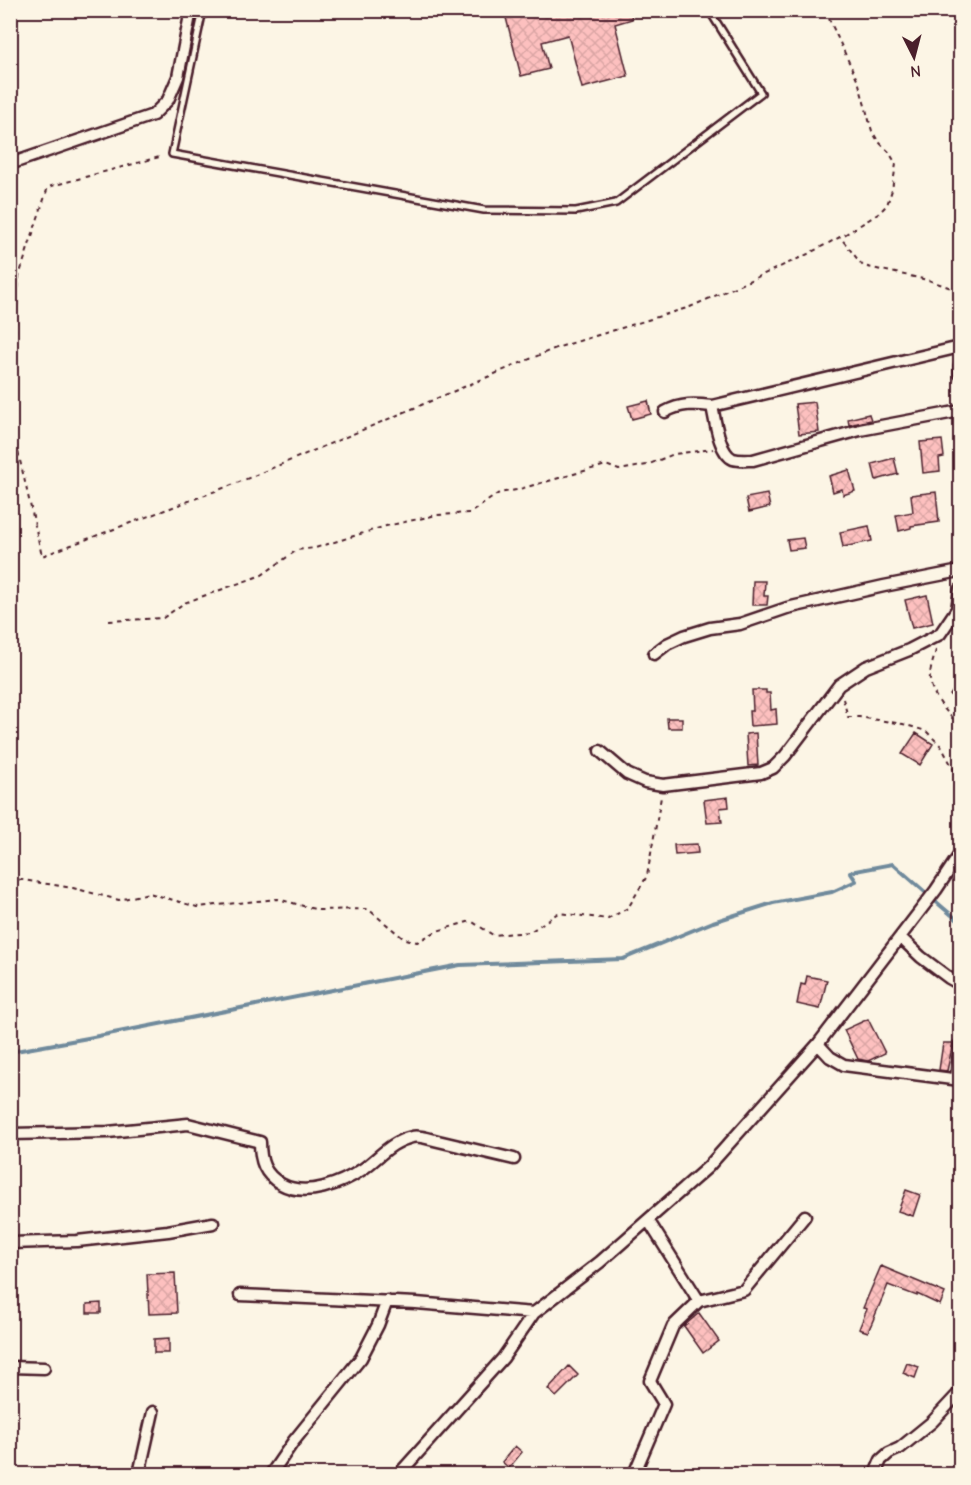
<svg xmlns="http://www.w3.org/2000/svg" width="971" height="1485" font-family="'Comic Neue',sans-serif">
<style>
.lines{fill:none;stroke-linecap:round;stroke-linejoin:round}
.stream{stroke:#6f8a9c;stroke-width:4}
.building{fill:url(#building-cross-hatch);stroke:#4a1f2b;stroke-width:1.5}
.lane-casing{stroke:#4a1f2b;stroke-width:10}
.street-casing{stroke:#4a1f2b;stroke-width:15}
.path{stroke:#4a1f2b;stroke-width:2;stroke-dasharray:4.5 4.5;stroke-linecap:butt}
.lane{stroke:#fcf5e5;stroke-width:5}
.street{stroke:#fcf5e5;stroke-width:10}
</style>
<defs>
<pattern id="building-cross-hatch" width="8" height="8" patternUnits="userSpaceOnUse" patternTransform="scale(1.5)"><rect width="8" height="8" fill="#fdc0bf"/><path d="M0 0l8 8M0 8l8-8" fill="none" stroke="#daa5a4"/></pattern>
</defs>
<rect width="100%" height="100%" fill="#fcf5e5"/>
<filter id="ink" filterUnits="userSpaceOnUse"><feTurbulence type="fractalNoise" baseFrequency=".0167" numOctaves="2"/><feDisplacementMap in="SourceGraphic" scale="12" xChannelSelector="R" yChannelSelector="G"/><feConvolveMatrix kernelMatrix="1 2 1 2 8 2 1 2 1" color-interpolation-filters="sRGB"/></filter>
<g filter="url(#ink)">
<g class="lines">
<path class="stream" d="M 10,1052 L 88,1038 L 460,965 L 623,959 L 713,922 L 773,903 L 832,892 L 856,881 L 850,872 L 893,864 L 941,906 L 960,922"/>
</g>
<path class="building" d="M 504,10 L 630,10 L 632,19 L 615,24 L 628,76 L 582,88 L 568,35 L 542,42 L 549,69 L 521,76 Z
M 648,401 L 651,414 L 632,419 L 628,406 Z
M 815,402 L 819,432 L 799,434 L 795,404 Z
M 869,414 L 871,420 L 849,425 L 848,419 Z
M 942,440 L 944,457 L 939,458 L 940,471 L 923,473 L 920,442 Z
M 894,458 L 898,474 L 876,480 L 872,464 Z
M 849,470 L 855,491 L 843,495 L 842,489 L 833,492 L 829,476 Z
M 936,492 L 939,522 L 911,526 L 911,528 L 899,531 L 896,515 L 913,512 L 911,495 Z
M 767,494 L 770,507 L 749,512 L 746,498 Z
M 869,526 L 872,541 L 843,547 L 840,532 Z
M 803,538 L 805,548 L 789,550 L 787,540 Z
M 753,581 L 765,581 L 764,596 L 768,596 L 767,605 L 752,605 Z
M 927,595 L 933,623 L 912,628 L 905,600 Z
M 960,680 L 960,703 L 950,695 Z
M 752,690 L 766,690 L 766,693 L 770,693 L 771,710 L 776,709 L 777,724 L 750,726 L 749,711 L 753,711 Z
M 667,718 L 682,718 L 682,728 L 668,728 Z
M 756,733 L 758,765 L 748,766 L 746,734 Z
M 916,733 L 933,744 L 920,765 L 902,754 Z
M 728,797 L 729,807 L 720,808 L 722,822 L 707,823 L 704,800 Z
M 697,844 L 698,853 L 675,855 L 674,845 Z
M 807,976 L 827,980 L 820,1009 L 797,1004 L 801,984 L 805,985 Z
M 868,1019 L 885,1053 L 868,1061 L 858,1059 L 844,1030 Z
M 943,1043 L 953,1043 L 947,1071 L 939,1070 Z
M 906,1190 L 920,1195 L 913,1216 L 898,1211 Z
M 881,1266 L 945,1293 L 940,1305 L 917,1294 L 917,1296 L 888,1285 L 868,1332 L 859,1329 L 867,1309 L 863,1308 Z
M 175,1273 L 177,1313 L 149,1314 L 147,1274 Z
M 101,1303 L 101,1313 L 87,1313 L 87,1304 Z
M 699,1313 L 719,1341 L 703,1353 L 684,1326 Z
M 169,1338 L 169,1353 L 154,1353 L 154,1339 Z
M 907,1363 L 919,1367 L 915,1378 L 903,1373 Z
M 569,1366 L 578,1375 L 556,1397 L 548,1389 Z
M 515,1446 L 522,1452 L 509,1468 L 502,1462 Z"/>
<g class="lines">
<g class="lane-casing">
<path id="lane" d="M 203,10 L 172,154 L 484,210 L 576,211 L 616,203 L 761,93 L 709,10"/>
</g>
<g class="street-casing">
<path id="street" d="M 10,164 L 153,115 L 168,100 L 178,77 L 191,10
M 960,365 L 960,374
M 712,406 C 715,420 719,453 733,459 C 740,461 747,460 753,460 L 860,430 L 960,411
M 665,412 C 681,403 695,404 712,406 L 960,347
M 654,654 L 667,644 L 684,636 L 710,628 L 740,624 L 787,608 L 884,586 L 960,571
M 600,751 L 627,774 L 645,782 L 663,785 L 761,773 L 773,768 L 785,756 L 839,685 L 866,667 L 909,650 L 940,634 L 957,609 L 960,590
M 900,937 L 921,957 L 949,978 L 960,984
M 818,1044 L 830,1057 L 844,1065 L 960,1080
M 956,1080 L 960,1044
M 10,1134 L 108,1132 L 188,1124 L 260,1142 C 260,1161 264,1174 281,1184 C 306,1198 341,1184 363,1169 C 380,1157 390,1142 412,1137 C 419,1135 430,1139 438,1141 C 464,1147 489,1153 514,1159
M 648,1220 L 699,1301
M 10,1243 L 77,1241 L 168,1231 L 213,1223
M 240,1295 L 416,1303 L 534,1313
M 10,1367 L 44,1368
M 139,1474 L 153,1412
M 271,1474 L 293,1442 L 361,1358 L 378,1325 L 387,1301
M 399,1474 L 503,1358 L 534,1313 L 600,1262 L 708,1167 L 818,1044 L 936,890 L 960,854
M 634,1474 L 664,1404 L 650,1381 L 673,1326 L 699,1301 L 744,1290 L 805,1216
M 875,1474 L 881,1460 L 889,1453 L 900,1448 L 932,1422 L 960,1392"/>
</g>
<path class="path" d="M 825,10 L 859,84 L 872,131 L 878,141 L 889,152 L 896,164 L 892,190 L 887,205 L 878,214 L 841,237
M 10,414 L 19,276 L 48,187 L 163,156
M 10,417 L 42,556 L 237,483 L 556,348 L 690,307 L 802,257 L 840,237 L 863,266 L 928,280 L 960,291
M 109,621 L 163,618 L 184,603 L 262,575 L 297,550 L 315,548 L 386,526 L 437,515 L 470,513 L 499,493 L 516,490 L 606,465 L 619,470 L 647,465 L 674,454 L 713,449
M 936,650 C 934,658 931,666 930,674 C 928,693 948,714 960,726
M 843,699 L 848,717 L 859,717 L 903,724 L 926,731 L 941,746 L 960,781
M 10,878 L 73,888 L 119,900 L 149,893 L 197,907 L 278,899 L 318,910 L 368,909 L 403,938 L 417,942 L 437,931 L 471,921 L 493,935 L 530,932 L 558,913 L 608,919 L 628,908 L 647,876 L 661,797"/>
<use href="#lane" class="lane"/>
<use href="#street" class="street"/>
</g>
</g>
<rect width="971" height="1485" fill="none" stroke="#fcf5e5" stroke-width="36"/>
<rect x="18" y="18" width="935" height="1449" fill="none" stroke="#4a1f2b" stroke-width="2" filter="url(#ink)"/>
<g transform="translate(914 57) rotate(174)" stroke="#fcf5e5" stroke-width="4.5" paint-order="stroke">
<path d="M0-4.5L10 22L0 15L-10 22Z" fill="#4a1f2b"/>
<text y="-9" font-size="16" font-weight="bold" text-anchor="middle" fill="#4a1f2b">N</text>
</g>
</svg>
